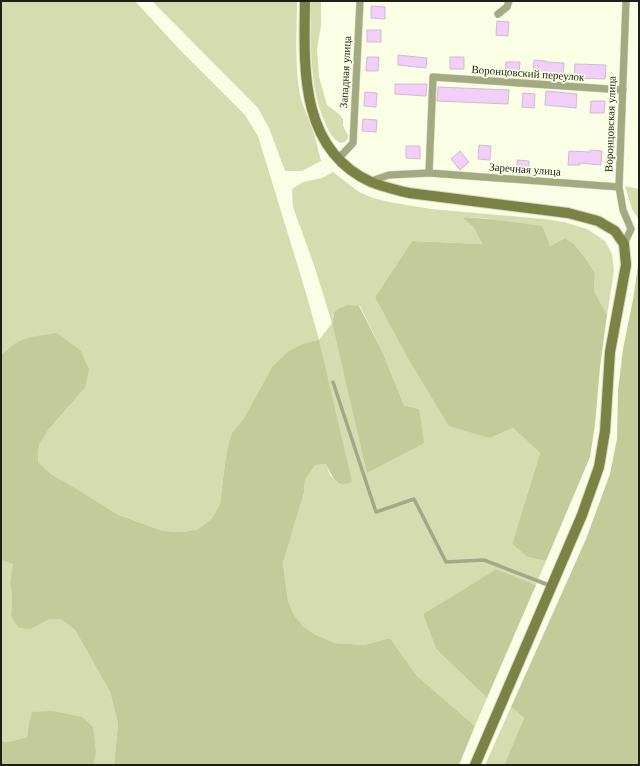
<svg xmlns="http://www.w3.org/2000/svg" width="640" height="766" font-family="Georgia,serif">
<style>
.green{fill:#d5dcb0;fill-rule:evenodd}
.forest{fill:#c3cb9a}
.building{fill:#f2cff8;stroke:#cebdd0}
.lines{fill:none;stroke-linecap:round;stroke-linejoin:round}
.service-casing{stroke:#d6dac4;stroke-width:5}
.minor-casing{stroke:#d6dac4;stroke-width:8}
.secondary-casing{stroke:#d6dac4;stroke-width:12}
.service{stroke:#a3aa81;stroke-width:3.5}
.minor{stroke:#a3aa81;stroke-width:7}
.secondary{stroke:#7a8345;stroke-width:10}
.labels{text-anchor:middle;stroke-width:3.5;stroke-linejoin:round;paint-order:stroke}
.street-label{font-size:11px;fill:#1e1f16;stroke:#f9fee5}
</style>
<rect width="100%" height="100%" fill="#f9fee5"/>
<path class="green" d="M 1,1 L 135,1 L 180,50 L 245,115 L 258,136 L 306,293 L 319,340 L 332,323 L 315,268 L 293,207 L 292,189 L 303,182 L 322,178 L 333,172 L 359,192 L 373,198 L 389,202 L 431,209 L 544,219 L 564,222 L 587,229 L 605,241 L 612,254 L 614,271 L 607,315 L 594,291 L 595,273 L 586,259 L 574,244 L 565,238 L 550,246 L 499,221 L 484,218 L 462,217 L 474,228 L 482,244 L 412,241 L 375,297 L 490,438 L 513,428 L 540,453 L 512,544 L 527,557 L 546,561 L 536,585 L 496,569 L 423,614 L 436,649 L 487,698 L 475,726 L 417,676 L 390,638 L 364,645 L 335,643 L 314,634 L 303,626 L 294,615 L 288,601 L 283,563 L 304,493 L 305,480 L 314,465 L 326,464 L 330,475 L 338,483 L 272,367 L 244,418 L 231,434 L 226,455 L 220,504 L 212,518 L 198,529 L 183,532 L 163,531 L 119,515 L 67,483 L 51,474 L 38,462 L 39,445 L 49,429 L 85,388 L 1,356 ZM 360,306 L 382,351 L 404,405 L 419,409 L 368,473 L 332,323 L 333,315 Z
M 152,1 L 297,1 C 297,33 294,68 301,99 C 305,112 311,124 315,137 C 317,145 319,153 321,161 L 302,171 L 285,171 L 269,128 L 258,108 Z
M 311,1 L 321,1 L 321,25 L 317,49 L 319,77 L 327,105 L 339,114 L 343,119 L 343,126 L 348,135 L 348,138 L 345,142 L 341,143 C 332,139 330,133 326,125 C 308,86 311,43 311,1 Z
M 625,186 L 639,189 L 639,220 L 632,209 Z
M 1,560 L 14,564 L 10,583 L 12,595 L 11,616 L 31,629 L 50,619 L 61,618 L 75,630 L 110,692 L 118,724 L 114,765 L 93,765 L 96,753 L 29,723 L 27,737 L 13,741 L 1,742 Z
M 511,707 L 524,718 L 504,765 L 485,765 Z"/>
<path class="forest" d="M 462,217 C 489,218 515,223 542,226 L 550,246 L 565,238 L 574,244 L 586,259 L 595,273 L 594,291 L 607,315 L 600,367 L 595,425 L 590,457 L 546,561 L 527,557 L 512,544 L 540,453 L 513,428 L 490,438 L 449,426 L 409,360 L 375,297 L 412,241 L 482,244 L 474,228 Z
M 639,259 L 639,765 L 504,765 L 524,718 L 511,707 L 586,539 L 610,474 L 617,439 L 618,391 L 623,349 L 633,300 Z
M 349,305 L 359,306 L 382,351 L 404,405 L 419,409 L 424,443 L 367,473 L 332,323 C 334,310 337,308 349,305 Z
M 57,333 L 81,351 L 89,370 L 85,388 L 49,429 L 39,445 L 38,462 L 51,474 L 67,483 L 119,515 L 163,531 L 183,532 L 198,529 L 212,518 L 220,504 L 226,455 L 231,434 L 244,418 L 272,367 L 289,351 L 303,344 L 319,340 L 352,482 C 336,489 332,476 326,464 L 315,465 L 305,480 L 304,493 L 283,563 L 288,601 L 294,615 L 303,626 L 314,634 L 335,643 L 364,645 L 390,638 L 417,676 L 475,726 L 459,765 L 114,765 L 118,724 L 110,692 L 75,630 L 61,619 L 50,619 L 31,629 L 19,628 L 11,616 L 12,595 L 10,583 L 13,564 L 1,560 L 1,356 C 19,336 32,337 57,333 Z
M 496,569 L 536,585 L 487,698 L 436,649 L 423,614 Z
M 52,711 L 82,717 L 93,727 L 96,753 L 93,765 L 1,765 L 1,742 L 13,741 L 27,737 L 29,723 L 32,712 Z"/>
<path class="building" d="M 371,6 L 385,7 L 385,19 L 371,18 Z
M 497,21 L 509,22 L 508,36 L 496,35 Z
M 367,30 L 381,30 L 381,42 L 367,42 Z
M 398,55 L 427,58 L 426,68 L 398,65 Z
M 367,57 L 379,57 L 378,71 L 366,71 Z
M 450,57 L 464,57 L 464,69 L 450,69 Z
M 534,60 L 546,61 L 546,62 L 564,63 L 563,77 L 551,77 L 551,75 L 533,74 Z
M 506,62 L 520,62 L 519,74 L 505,74 Z
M 575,64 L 606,65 L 605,79 L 574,78 Z
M 395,84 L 427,84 L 426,96 L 395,94 Z
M 438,87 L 509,90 L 508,104 L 437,101 Z
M 546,91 L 577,94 L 576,108 L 545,105 Z
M 365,92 L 377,93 L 376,107 L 364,106 Z
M 523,93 L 535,94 L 534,108 L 522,107 Z
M 591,101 L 605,101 L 604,113 L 590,113 Z
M 363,119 L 377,120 L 376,132 L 362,131 Z
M 479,145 L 491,146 L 490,160 L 478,159 Z
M 406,146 L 420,146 L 420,159 L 406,158 Z
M 590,150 L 602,151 L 601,165 L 580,163 L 580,165 L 568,165 L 569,151 L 590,152 Z
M 460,151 L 469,162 L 460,170 L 451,159 Z
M 517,160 L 529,161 L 529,175 L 517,174 Z"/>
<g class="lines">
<g class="service-casing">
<path id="service" d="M 333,382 L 376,512 L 414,499 L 446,562 L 484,560 L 551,586"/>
</g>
<g class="minor-casing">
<path id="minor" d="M 498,14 L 507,7 L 509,1
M 338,159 L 353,143 L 360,1
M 429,173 L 619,187
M 371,181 L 389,175 L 429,173 L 433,77 L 623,90
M 624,244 L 631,229 L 623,210 L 619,187 L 626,1"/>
</g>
<g class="secondary-casing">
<path id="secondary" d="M 305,1 C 304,67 299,149 371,182 C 383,187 397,190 409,193 L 568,213 L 598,221 L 615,231 L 624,244 L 626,265 L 610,352 L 605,431 L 599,467 L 582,515 L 475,765"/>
</g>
<use href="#service" class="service"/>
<use href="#minor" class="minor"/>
<use href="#secondary" class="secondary"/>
</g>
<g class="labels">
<g class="street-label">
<text transform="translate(345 72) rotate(-87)" y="4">Западная улица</text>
<text transform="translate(528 73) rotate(4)" y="4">Воронцовский переулок</text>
<text transform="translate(610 124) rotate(-88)" y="4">Воронцовская улица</text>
<text transform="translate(525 169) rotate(4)" y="4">Заречная улица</text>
</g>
</g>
<rect width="640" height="766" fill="none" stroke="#1e1f16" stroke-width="4"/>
</svg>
